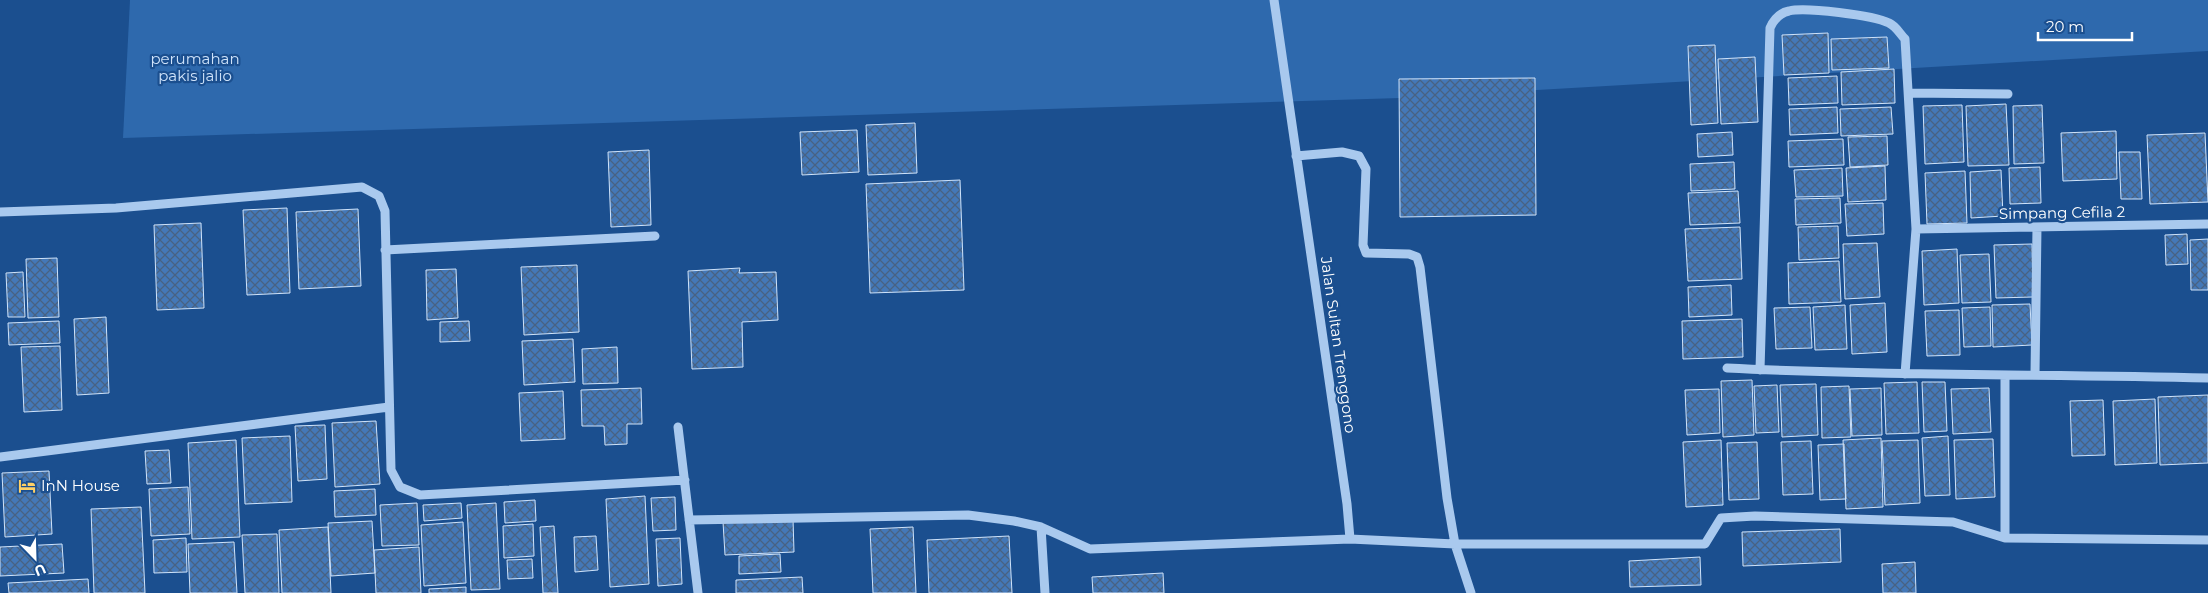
<svg xmlns="http://www.w3.org/2000/svg" width="2208" height="593" font-family="Montserrat,sans-serif">
<style>
.green{fill:#2e69ad}
.building{fill:url(#building-cross-hatch);stroke:#cfe3fa}
.lines{fill:none;stroke-linecap:round;stroke-linejoin:round}
.minor{stroke:#a9c9ee;stroke-width:9}
.labels{text-anchor:middle;stroke-width:4.5;stroke-linejoin:round;paint-order:stroke}
.park-label{font-size:15px;fill:#cfe3fa;stroke:#1b4f8f}
.street-label{font-size:15px;fill:#fff;stroke:#1b4f8f}
.poi-label{font-size:15px;fill:#fff;stroke:#1b4f8f;text-anchor:start}
</style>
<defs>
<pattern id="building-cross-hatch" width="8" height="8" patternUnits="userSpaceOnUse" patternTransform="scale(1.25)"><rect width="8" height="8" fill="#4478b7"/><path d="M0 0l8 8M0 8l8-8" fill="none" stroke="#486282"/></pattern>
</defs>
<rect width="100%" height="100%" fill="#1b4f8f"/>
<path class="green" d="M 130,0 L 2208,0 L 2208,51 L 1400,98 L 123,138 Z"/>
<path class="building" d="M 1828,33 L 1829,73 L 1784,75 L 1782,35 Z
M 1887,37 L 1889,68 L 1832,70 L 1831,39 Z
M 1715,45 L 1718,123 L 1691,125 L 1688,46 Z
M 1755,57 L 1758,122 L 1721,124 L 1718,59 Z
M 1894,69 L 1895,103 L 1842,105 L 1841,72 Z
M 1837,76 L 1838,103 L 1789,105 L 1788,78 Z
M 1535,78 L 1536,215 L 1400,217 L 1399,79 Z
M 2006,104 L 2009,165 L 1968,166 L 1966,106 Z
M 1962,105 L 1964,162 L 1925,164 L 1923,106 Z
M 2042,105 L 2044,163 L 2014,164 L 2013,106 Z
M 1837,107 L 1838,133 L 1790,135 L 1789,109 Z
M 1891,107 L 1893,134 L 1841,136 L 1840,109 Z
M 915,123 L 917,173 L 868,175 L 866,125 Z
M 857,130 L 859,172 L 802,175 L 800,132 Z
M 2116,131 L 2117,179 L 2063,181 L 2061,133 Z
M 1732,132 L 1733,155 L 1698,157 L 1697,134 Z
M 2205,133 L 2208,202 L 2150,204 L 2147,135 Z
M 1887,136 L 1888,165 L 1850,167 L 1848,137 Z
M 1843,139 L 1844,165 L 1789,167 L 1788,141 Z
M 649,150 L 651,225 L 611,227 L 608,152 Z
M 2119,152 L 2140,152 L 2142,199 L 2121,199 Z
M 1734,162 L 1735,189 L 1691,191 L 1690,164 Z
M 1885,166 L 1886,200 L 1848,202 L 1846,168 Z
M 2040,167 L 2041,203 L 2010,204 L 2009,168 Z
M 1842,168 L 1843,196 L 1796,197 L 1794,170 Z
M 2001,170 L 2003,216 L 1971,218 L 1970,172 Z
M 1965,171 L 1967,223 L 1927,224 L 1925,173 Z
M 960,180 L 964,290 L 870,293 L 866,184 Z
M 1738,191 L 1740,223 L 1690,225 L 1688,193 Z
M 1840,198 L 1841,223 L 1796,225 L 1795,199 Z
M 1883,203 L 1884,234 L 1847,236 L 1845,204 Z
M 287,208 L 290,293 L 247,295 L 243,210 Z
M 358,209 L 361,286 L 299,289 L 296,212 Z
M 201,223 L 204,308 L 157,310 L 154,225 Z
M 1838,226 L 1839,258 L 1799,260 L 1798,227 Z
M 1740,227 L 1742,279 L 1688,281 L 1685,229 Z
M 2187,234 L 2188,264 L 2166,265 L 2165,235 Z
M 2208,239 L 2208,290 L 2191,290 L 2190,240 Z
M 1877,243 L 1880,297 L 1845,299 L 1843,244 Z
M 2032,244 L 2033,297 L 1996,298 L 1994,245 Z
M 1957,249 L 1959,303 L 1924,305 L 1922,251 Z
M 1989,254 L 1991,302 L 1962,303 L 1960,255 Z
M 57,258 L 59,317 L 28,318 L 26,259 Z
M 1839,261 L 1841,302 L 1789,304 L 1788,263 Z
M 577,265 L 579,332 L 524,335 L 521,267 Z
M 740,268 L 739,273 L 776,272 L 778,320 L 742,322 L 743,367 L 692,369 L 688,271 Z
M 456,269 L 458,318 L 427,320 L 426,270 Z
M 23,272 L 25,317 L 8,317 L 6,273 Z
M 1731,285 L 1732,315 L 1689,317 L 1688,287 Z
M 1885,303 L 1887,352 L 1852,354 L 1850,305 Z
M 2030,304 L 2032,345 L 1993,347 L 1992,305 Z
M 1845,305 L 1847,349 L 1815,350 L 1813,307 Z
M 1810,307 L 1812,348 L 1776,349 L 1774,308 Z
M 1990,307 L 1991,346 L 1964,347 L 1962,308 Z
M 1959,310 L 1960,355 L 1927,356 L 1925,311 Z
M 106,317 L 109,393 L 77,395 L 74,319 Z
M 1742,319 L 1743,357 L 1683,359 L 1682,321 Z
M 59,321 L 60,343 L 9,345 L 8,323 Z
M 469,321 L 470,341 L 440,342 L 440,322 Z
M 573,339 L 575,382 L 524,385 L 522,341 Z
M 60,346 L 62,410 L 24,412 L 21,347 Z
M 617,347 L 618,383 L 583,384 L 582,349 Z
M 1752,380 L 1754,435 L 1723,437 L 1721,381 Z
M 1917,382 L 1919,433 L 1886,434 L 1884,383 Z
M 1922,382 L 1945,382 L 1947,431 L 1924,432 Z
M 1816,384 L 1818,435 L 1782,437 L 1780,385 Z
M 1777,385 L 1779,432 L 1756,433 L 1754,386 Z
M 1849,386 L 1851,437 L 1822,438 L 1821,387 Z
M 641,388 L 642,424 L 627,424 L 627,444 L 605,445 L 604,426 L 582,426 L 581,390 Z
M 1881,388 L 1882,435 L 1852,436 L 1850,389 Z
M 1989,388 L 1991,432 L 1953,434 L 1951,389 Z
M 1719,389 L 1720,433 L 1687,435 L 1685,390 Z
M 563,391 L 565,439 L 521,441 L 519,393 Z
M 2208,395 L 2208,463 L 2160,465 L 2158,397 Z
M 2155,399 L 2157,463 L 2115,465 L 2113,401 Z
M 2103,400 L 2105,455 L 2072,456 L 2070,401 Z
M 376,421 L 380,484 L 335,487 L 332,423 Z
M 325,425 L 327,479 L 298,481 L 295,426 Z
M 290,436 L 292,502 L 245,504 L 242,438 Z
M 1948,436 L 1950,495 L 1925,496 L 1922,438 Z
M 1881,438 L 1883,507 L 1846,509 L 1843,440 Z
M 1993,439 L 1995,497 L 1956,499 L 1954,440 Z
M 236,440 L 240,537 L 192,539 L 188,443 Z
M 1721,440 L 1723,505 L 1686,507 L 1683,442 Z
M 1918,440 L 1920,503 L 1885,505 L 1882,441 Z
M 1811,441 L 1813,494 L 1783,495 L 1781,442 Z
M 1757,442 L 1759,499 L 1729,500 L 1727,443 Z
M 1844,444 L 1846,499 L 1820,500 L 1818,445 Z
M 169,450 L 171,483 L 147,484 L 145,451 Z
M 49,471 L 52,534 L 5,537 L 2,473 Z
M 188,487 L 190,534 L 151,536 L 149,489 Z
M 375,489 L 376,515 L 335,517 L 334,491 Z
M 645,496 L 649,584 L 610,587 L 606,499 Z
M 675,497 L 676,530 L 653,531 L 651,498 Z
M 535,500 L 536,521 L 505,523 L 504,502 Z
M 417,503 L 419,545 L 382,546 L 380,505 Z
M 461,503 L 462,518 L 424,521 L 423,505 Z
M 496,503 L 500,589 L 471,590 L 467,505 Z
M 141,507 L 145,593 L 94,593 L 91,509 Z
M 793,519 L 794,552 L 725,555 L 723,522 Z
M 372,521 L 375,573 L 331,576 L 328,523 Z
M 463,522 L 466,583 L 424,586 L 421,525 Z
M 533,524 L 534,556 L 504,558 L 503,526 Z
M 554,526 L 558,593 L 543,593 L 540,527 Z
M 328,527 L 331,593 L 282,593 L 279,530 Z
M 913,527 L 916,593 L 873,593 L 870,529 Z
M 1840,529 L 1841,562 L 1743,566 L 1742,532 Z
M 277,534 L 279,593 L 245,593 L 242,535 Z
M 596,536 L 598,570 L 575,572 L 574,537 Z
M 1009,536 L 1012,593 L 929,593 L 927,540 Z
M 186,538 L 187,572 L 154,573 L 153,540 Z
M 680,538 L 682,584 L 658,586 L 656,539 Z
M 234,542 L 237,593 L 190,593 L 188,544 Z
M 62,544 L 64,573 L 0,576 L 0,547 Z
M 419,547 L 421,593 L 376,593 L 374,550 Z
M 780,554 L 781,572 L 739,574 L 739,556 Z
M 1700,557 L 1701,585 L 1630,587 L 1629,561 Z
M 532,559 L 533,578 L 508,579 L 507,560 Z
M 1915,562 L 1916,593 L 1883,593 L 1882,564 Z
M 1163,573 L 1164,593 L 1093,593 L 1092,577 Z
M 802,577 L 803,593 L 736,593 L 736,580 Z
M 88,579 L 89,593 L 9,593 L 8,583 Z
M 466,587 L 466,593 L 429,593 L 429,589 Z"/>
<g class="lines">
<path class="minor" d="M 1274,0 L 1347,504 L 1350,539 L 1455,544 L 1471,593
M 1909,93 L 2008,94
M 1296,156 L 1342,152 L 1359,156 L 1366,169 L 1363,245 L 1366,253 L 1409,254 L 1417,257 L 1420,267 L 1447,498 L 1455,544 L 1705,544 L 1721,518 L 1755,516 L 1953,522 L 2005,538 L 2208,540
M 0,212 L 116,208 L 362,187 L 379,196 L 385,211 L 391,470 L 400,487 L 420,495 L 685,480
M 1916,229 L 2208,224
M 385,250 L 655,236
M 1727,368 C 1887,376 2048,374 2208,378
M 1760,370 L 1770,28 C 1774,19 1779,13 1789,11 C 1805,7 1873,15 1889,23 C 1896,26 1900,34 1905,39 L 1916,229 L 1905,374
M 2035,374 L 2037,227
M 678,427 L 698,593
M 0,457 L 389,407
M 689,520 L 968,515 L 1014,521 L 1041,527 L 1090,549 L 1350,539
M 1041,527 L 1045,593
M 2005,538 L 2005,375"/>
</g>
<defs>
<g id="hotel-bare" transform="scale(1.35)"><path d="M-6-4.5h1.5V1H6V5H4.5V3h-9V5H-6ZM-4 0a1.8 1.8 0 1 1 3.6 0ZM.5 0V-2.5h3Q6-2.5 6 0Z" fill="#ffd166" stroke="#1b4f8f" stroke-width="2.5" paint-order="stroke"/></g>
</defs>
<g fill-rule="evenodd">
<use href="#hotel-bare" x="27" y="486"/>
</g>
<g class="labels">
<g class="park-label">
<text x="195" y="64">perumahan<tspan x="195" dy="17">pakis jalio</tspan></text>
</g>
<g class="street-label">
<text transform="translate(2062 213) rotate(-1)" y="5">Simpang Cefila 2</text>
<text transform="translate(1338 345) rotate(82)" y="5">Jalan Sultan Trenggono</text>
</g>
<g class="poi-label">
<text x="41" y="491">InN House</text>
</g>
</g>
<g transform="translate(35 558) rotate(157)" stroke="#1b4f8f" stroke-width="4" paint-order="stroke">
<path d="M0-4L9 19L0 12L-9 19Z" fill="#ffffff"/>
<text y="-8" font-size="14" font-weight="bold" text-anchor="middle" fill="#ffffff">U</text>
</g>
<path d="M2038 32v8h94v-8" fill="none" stroke="#ffffff" stroke-width="2.5"/>
<text x="2046" y="32" font-size="15" fill="#ffffff" stroke="#1b4f8f" stroke-width="4" paint-order="stroke">20 m</text>
</svg>
